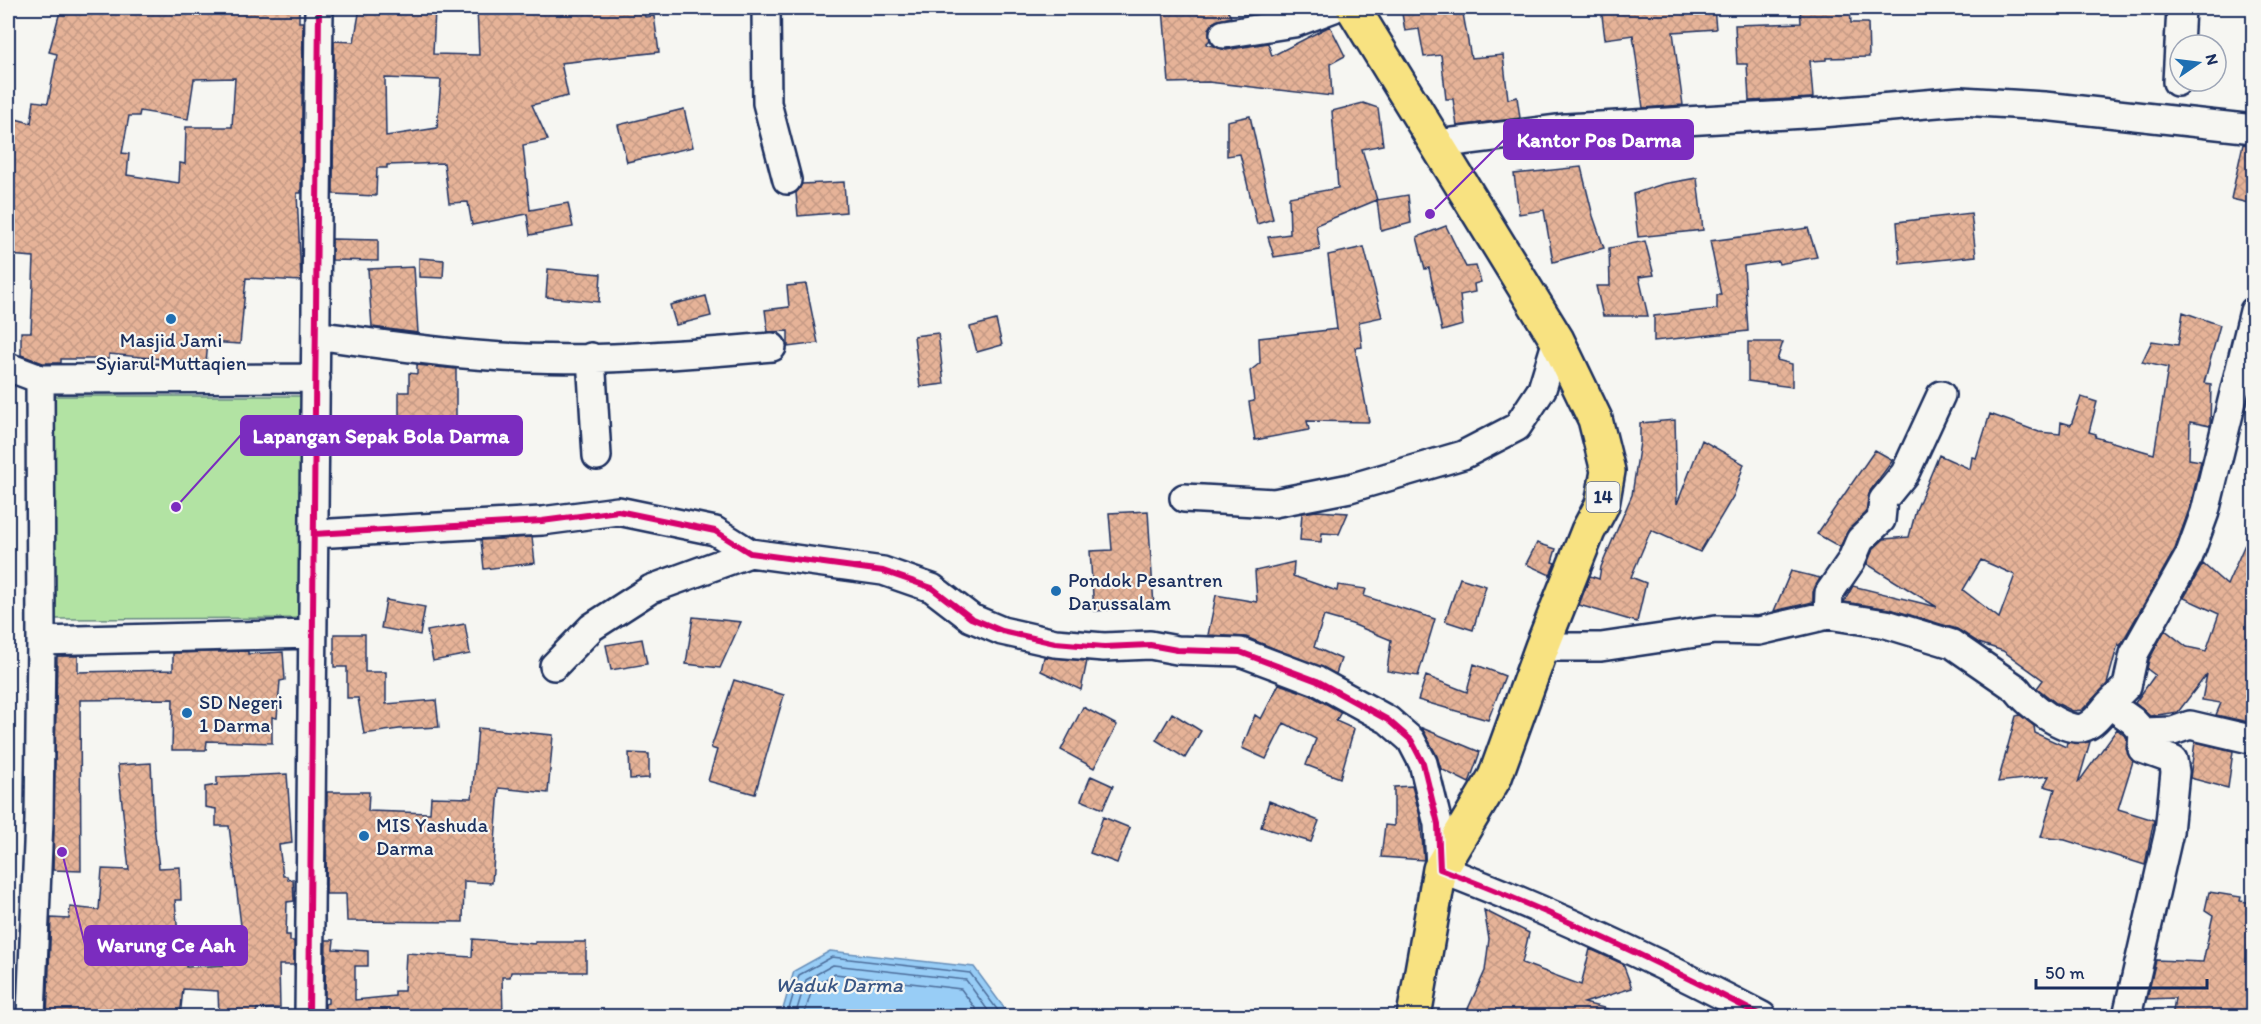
<svg xmlns="http://www.w3.org/2000/svg" width="2261" height="1024" font-family="Itim,sans-serif">
<style>
.grass{fill:#b2e3a3;stroke:#668980;stroke-width:1.5}
.water{fill:#98cdf6;stroke:#668eb9;stroke-width:1.5}
.lines{fill:none;stroke-linecap:round;stroke-linejoin:round}
.shore{stroke:#4d6e9b;stroke-width:1.5}
.building{fill:url(#building-cross-hatch);stroke:#1b2f5e;stroke-width:1.5;fill-rule:evenodd}
.street-casing{stroke:#1b2f5e;stroke-width:32}
.highway-casing{stroke:#1b2f5e;stroke-width:38}
.street{stroke:#f6f6f2;stroke-width:27}
.highway{stroke:#f8e281;stroke-width:33}
.cycleway-casing{stroke:#f6f6f2;stroke-width:10}
.cycleway{stroke:#d6006c;stroke-width:6}
.poi-dot{fill:#1f6fb2;stroke:#f6f6f2;stroke-width:2}
.labels{text-anchor:middle;stroke-width:4.5;stroke-linejoin:round;paint-order:stroke}
.shield{fill:#f6f6f2;stroke:#5d6b8a;stroke-width:1.5}
.shield-label{font-size:18px;font-weight:bold;fill:#1b2f5e}
.poi-label{font-size:20px;fill:#1b2f5e;stroke:#f6f6f2;text-anchor:start}
.water-label{font-size:21px;font-style:italic;fill:#3a5684;stroke:#f6f6f2}
.leader{fill:none;stroke:#7b2cbf;stroke-width:2}
.callout-dot{fill:#7b2cbf;stroke:#f6f6f2;stroke-width:2}
.callout{fill:#7b2cbf;stroke:#7b2cbf;stroke-width:2}
.callout-label{font-size:21px;text-anchor:middle;font-weight:bold;fill:#fff}
</style>
<defs>
<pattern id="building-cross-hatch" width="8" height="8" patternUnits="userSpaceOnUse" patternTransform="scale(1.5)"><rect width="8" height="8" fill="#e6b398"/><path d="M0 0l8 8M0 8l8-8" fill="none" stroke="#c59a85"/></pattern>
</defs>
<rect width="100%" height="100%" fill="#f6f6f2"/>
<filter id="ink" filterUnits="userSpaceOnUse"><feTurbulence type="fractalNoise" baseFrequency=".0167" numOctaves="2"/><feDisplacementMap in="SourceGraphic" scale="12" xChannelSelector="R" yChannelSelector="G"/><feConvolveMatrix kernelMatrix="1 2 1 2 8 2 1 2 1" color-interpolation-filters="sRGB"/></filter>
<g filter="url(#ink)">
<path class="grass" d="M 51,396 L 301,396 L 302,618 L 52,619 Z"/>
<path class="water" d="M 830,951 L 974,967 L 1010,1016 L 781,1016 L 794,971 Z"/>
<g class="lines">
<path class="shore" d="M 787,1016 L 799,975 L 832,957 L 970,973 L 1002,1016
M 795,1016 L 806,980 L 833,965 L 966,980 L 992,1016
M 804,1016 L 813,986 L 835,974 L 961,989 L 981,1016"/>
</g>
<path class="building" d="M 61,8 L 299,8 L 299,22 L 303,22 L 301,193 L 297,193 L 301,281 L 246,278 L 240,344 L 208,342 L 206,363 L 109,354 L 109,359 L 61,359 L 61,363 L 43,363 L 21,355 L 21,332 L 31,332 L 34,257 L 8,255 L 13,195 L 8,194 L 8,117 L 31,123 L 34,101 L 48,103 L 57,54 L 49,52 ZM 235,78 L 232,127 L 186,127 L 185,164 L 180,163 L 179,183 L 127,175 L 129,154 L 122,153 L 129,116 L 139,116 L 140,111 L 188,119 L 194,79 Z
M 360,8 L 435,8 L 433,54 L 479,55 L 477,8 L 643,8 L 645,17 L 654,16 L 659,52 L 561,63 L 568,96 L 532,105 L 548,140 L 523,145 L 530,210 L 568,203 L 573,227 L 530,235 L 527,214 L 472,225 L 468,202 L 449,203 L 444,163 L 387,165 L 387,168 L 377,168 L 376,196 L 333,194 L 334,41 L 354,42 ZM 385,78 L 441,80 L 437,128 L 386,136 Z
M 1163,8 L 1226,8 L 1231,17 L 1214,22 L 1209,29 L 1210,40 L 1206,44 L 1226,50 L 1268,43 L 1272,56 L 1330,26 L 1345,56 L 1330,64 L 1332,96 L 1208,82 L 1169,83 Z
M 1401,8 L 1462,8 L 1471,58 L 1503,55 L 1508,99 L 1517,97 L 1520,118 L 1457,126 L 1453,99 L 1446,99 L 1441,55 L 1424,57 L 1419,29 L 1405,31 Z
M 1601,8 L 1714,8 L 1716,29 L 1673,32 L 1683,105 L 1643,108 L 1633,35 L 1605,39 Z
M 1800,8 L 1850,8 L 1851,23 L 1868,23 L 1869,57 L 1826,58 L 1826,60 L 1810,61 L 1813,98 L 1749,101 L 1747,64 L 1737,64 L 1735,25 L 1801,23 Z
M 1363,103 L 1378,108 L 1383,145 L 1362,149 L 1377,200 L 1316,225 L 1320,250 L 1274,257 L 1268,237 L 1290,234 L 1289,197 L 1338,188 L 1332,111 Z
M 684,109 L 693,147 L 627,162 L 618,125 Z
M 1250,116 L 1273,219 L 1257,224 L 1240,154 L 1227,156 L 1227,121 Z
M 2243,144 L 2253,145 L 2253,204 L 2231,199 Z
M 1581,167 L 1593,216 L 1604,248 L 1553,262 L 1544,210 L 1519,214 L 1514,174 Z
M 1697,178 L 1703,230 L 1638,237 L 1633,194 L 1663,184 Z
M 844,182 L 846,212 L 798,216 L 796,193 L 802,184 Z
M 1408,195 L 1411,223 L 1381,231 L 1377,200 Z
M 1971,213 L 1976,256 L 1900,264 L 1897,222 Z
M 1446,226 L 1466,267 L 1476,266 L 1481,282 L 1474,284 L 1475,292 L 1460,295 L 1463,325 L 1442,331 L 1429,268 L 1425,269 L 1417,237 Z
M 1808,228 L 1817,257 L 1779,264 L 1778,261 L 1744,266 L 1748,331 L 1654,341 L 1654,316 L 1717,309 L 1717,295 L 1721,295 L 1710,241 Z
M 332,239 L 378,240 L 378,261 L 332,260 Z
M 1645,241 L 1654,275 L 1639,277 L 1648,316 L 1603,316 L 1596,286 L 1610,286 L 1609,248 Z
M 1364,247 L 1382,317 L 1359,322 L 1362,347 L 1355,348 L 1369,422 L 1307,421 L 1309,430 L 1255,440 L 1249,402 L 1254,401 L 1250,371 L 1260,363 L 1259,338 L 1337,329 L 1328,255 Z
M 419,258 L 444,260 L 443,278 L 419,277 Z
M 414,267 L 418,333 L 372,327 L 368,269 Z
M 548,269 L 601,274 L 599,302 L 546,297 Z
M 806,284 L 818,343 L 788,347 L 788,331 L 768,332 L 765,310 L 789,307 L 787,286 Z
M 706,296 L 711,316 L 676,325 L 670,305 Z
M 2183,312 L 2220,325 L 2204,383 L 2211,384 L 2210,426 L 2190,422 L 2189,459 L 2201,461 L 2190,507 L 2175,549 L 2120,646 L 2118,644 L 2107,684 L 2082,710 L 2073,711 L 2056,703 L 2037,688 L 2043,680 L 2003,651 L 1979,643 L 1957,629 L 1890,609 L 1844,602 L 1853,586 L 1937,607 L 1867,564 L 1873,549 L 1884,539 L 1909,537 L 1916,510 L 1939,455 L 1970,469 L 1972,457 L 1976,458 L 1990,414 L 2039,432 L 2060,434 L 2061,422 L 2071,425 L 2081,397 L 2097,402 L 2089,432 L 2096,434 L 2095,437 L 2154,454 L 2168,368 L 2142,362 L 2152,341 L 2178,345 ZM 1981,560 L 2015,575 L 1999,618 L 1963,590 Z
M 996,320 L 1002,345 L 977,352 L 970,327 Z
M 938,333 L 944,384 L 920,387 L 914,336 Z
M 1748,342 L 1783,342 L 1777,360 L 1792,364 L 1792,387 L 1748,381 Z
M 417,365 L 456,369 L 456,425 L 399,424 L 399,392 L 409,392 L 409,373 L 417,374 Z
M 1675,420 L 1677,504 L 1702,440 L 1744,464 L 1734,495 L 1700,552 L 1651,530 L 1631,577 L 1646,583 L 1637,622 L 1579,605 L 1590,576 L 1599,579 L 1601,567 L 1632,495 L 1640,442 L 1640,423 Z
M 1875,450 L 1893,460 L 1870,491 L 1866,513 L 1849,529 L 1840,547 L 1817,534 Z
M 1148,511 L 1154,607 L 1094,611 L 1090,551 L 1112,550 L 1109,513 Z
M 1317,511 L 1348,513 L 1339,534 L 1322,533 L 1321,542 L 1300,540 L 1302,513 Z
M 2253,526 L 2253,624 L 2246,643 L 2253,646 L 2253,723 L 2216,715 L 2221,703 L 2202,700 L 2207,674 L 2178,712 L 2150,716 L 2135,703 L 2155,675 L 2147,669 L 2149,660 L 2165,630 L 2187,647 L 2206,651 L 2219,614 L 2184,598 L 2203,564 L 2227,585 Z
M 532,537 L 535,563 L 484,569 L 481,540 Z
M 1537,543 L 1556,549 L 1552,562 L 1555,563 L 1550,575 L 1526,564 Z
M 1294,562 L 1293,576 L 1337,591 L 1338,585 L 1366,589 L 1364,596 L 1435,619 L 1418,676 L 1387,671 L 1391,640 L 1352,624 L 1324,616 L 1314,647 L 1341,659 L 1336,674 L 1246,637 L 1208,635 L 1216,595 L 1257,602 L 1255,571 Z
M 1791,571 L 1820,578 L 1813,592 L 1813,602 L 1774,611 Z
M 1460,578 L 1486,586 L 1473,630 L 1445,621 Z
M 386,600 L 425,607 L 420,635 L 381,628 Z
M 693,617 L 741,622 L 720,668 L 686,664 Z
M 465,624 L 470,654 L 433,661 L 427,631 Z
M 334,634 L 365,634 L 365,672 L 386,672 L 386,704 L 436,700 L 439,727 L 399,729 L 364,734 L 358,698 L 347,698 L 347,667 L 334,667 Z
M 642,639 L 647,664 L 611,670 L 606,645 Z
M 248,651 L 248,654 L 283,652 L 285,680 L 280,681 L 277,718 L 272,717 L 272,743 L 207,741 L 206,750 L 172,750 L 173,699 L 80,700 L 81,871 L 53,870 L 57,656 L 78,656 L 78,672 L 173,670 L 173,653 Z
M 1044,657 L 1087,661 L 1081,690 L 1041,671 Z
M 1474,664 L 1505,676 L 1488,720 L 1418,700 L 1426,676 L 1467,692 Z
M 734,680 L 784,695 L 755,794 L 708,781 L 717,750 L 711,748 Z
M 1279,684 L 1310,695 L 1341,712 L 1336,721 L 1354,729 L 1340,778 L 1306,765 L 1316,739 L 1284,723 L 1266,759 L 1242,748 L 1255,715 L 1261,719 Z
M 1083,707 L 1117,725 L 1094,768 L 1061,750 Z
M 1172,713 L 1201,731 L 1185,758 L 1156,740 Z
M 2020,715 L 2034,726 L 2035,733 L 2066,747 L 2067,742 L 2090,742 L 2078,783 L 2117,729 L 2127,738 L 2126,749 L 2133,761 L 2118,809 L 2154,820 L 2145,865 L 2065,840 L 2041,837 L 2055,789 L 2044,786 L 2049,776 L 1998,782 L 2016,716 Z
M 478,728 L 553,735 L 548,793 L 499,788 L 492,883 L 464,881 L 463,922 L 347,921 L 346,894 L 326,894 L 327,792 L 369,792 L 368,811 L 430,813 L 431,797 L 472,798 Z
M 1422,728 L 1480,752 L 1469,783 L 1441,769 L 1437,756 Z
M 2195,742 L 2233,751 L 2228,788 L 2190,778 Z
M 629,753 L 649,754 L 649,778 L 630,779 Z
M 151,763 L 154,826 L 159,868 L 180,867 L 181,900 L 175,900 L 178,936 L 188,936 L 186,967 L 228,965 L 227,934 L 242,934 L 229,826 L 216,826 L 216,809 L 205,807 L 205,787 L 217,785 L 217,777 L 287,774 L 292,843 L 279,845 L 283,876 L 287,876 L 288,880 L 293,879 L 294,901 L 287,902 L 286,935 L 290,935 L 290,941 L 294,941 L 294,965 L 279,965 L 280,1008 L 257,1009 L 255,1017 L 219,1017 L 218,991 L 183,989 L 180,1017 L 47,1017 L 51,918 L 69,919 L 70,907 L 99,910 L 102,869 L 129,870 L 118,765 Z
M 1091,776 L 1113,786 L 1103,809 L 1081,800 Z
M 1412,786 L 1420,816 L 1424,860 L 1381,857 L 1385,825 L 1394,826 L 1394,787 Z
M 1269,801 L 1319,821 L 1311,842 L 1261,827 Z
M 1103,817 L 1130,828 L 1117,863 L 1090,853 Z
M 2209,892 L 2241,897 L 2240,901 L 2253,903 L 2253,1017 L 2172,1017 L 2175,998 L 2147,999 L 2156,960 L 2203,962 L 2213,915 L 2205,910 Z
M 1484,910 L 1529,933 L 1522,963 L 1581,985 L 1590,949 L 1623,964 L 1632,988 L 1584,1003 L 1608,1009 L 1607,1017 L 1470,1017 L 1471,1012 L 1467,1011 L 1485,971 L 1489,939 Z
M 473,939 L 535,944 L 535,942 L 586,942 L 586,972 L 511,972 L 510,977 L 502,977 L 503,1017 L 390,1012 L 391,1017 L 325,1017 L 325,1004 L 328,1003 L 328,998 L 325,998 L 326,940 L 334,940 L 333,949 L 368,951 L 368,966 L 355,966 L 355,1000 L 395,996 L 395,991 L 404,991 L 406,953 L 472,957 Z"/>
<g class="lines">
<g class="street-casing">
<path id="street" d="M 766,8 L 767,103 L 787,180
M 1224,34 L 1294,23 L 1334,8
M 2177,82 L 2181,8
M 1437,144 L 1566,128 L 1821,113 L 1961,101 L 2044,106 L 2254,129
M 316,335 C 373,343 431,352 489,356 C 581,363 680,355 772,347
M 591,357 L 597,456
M 8,367 L 40,379 L 41,641 L 311,634
M 40,379 L 316,378
M 1184,498 L 1274,503 L 1350,488 L 1463,455 L 1517,427 L 1542,389 L 1557,340
M 314,534 L 542,521 L 618,511 L 715,531 L 750,553 L 883,571 L 932,588 L 971,618 L 1002,631 L 1055,643 L 1104,647 L 1150,645 L 1177,650 L 1240,652 L 1317,681 L 1388,720 L 1411,740 L 1423,763 L 1438,824 L 1440,869 C 1551,911 1657,961 1762,1016
M 1828,615 L 1829,593 L 1851,561 L 1860,540 L 1881,520 L 1883,500 L 1905,473 L 1941,395
M 1542,647 L 1601,647 L 1716,630 L 1759,631 L 1828,615 L 1886,624 L 1952,644 L 2017,689 C 2027,704 2067,735 2085,727 C 2095,723 2102,712 2109,704 L 2133,721 L 2143,732 L 2142,749 L 2173,760 L 2175,772 L 2169,832 L 2127,1016
M 554,666 L 592,627 L 651,589 L 750,553
M 2109,704 L 2127,686 L 2134,654 L 2189,556 L 2205,512 L 2254,311
M 2143,732 L 2173,731 L 2190,725 L 2254,740
M 31,1016 L 39,820 L 41,641
M 309,1016 L 319,8"/>
</g>
<g class="highway-casing">
<path id="highway" d="M 1353,8 L 1557,340 L 1595,419 L 1608,471 L 1602,505 L 1588,531 L 1542,647 L 1495,777 L 1440,869 L 1414,1016"/>
</g>
<use href="#street" class="street"/>
<use href="#highway" class="highway"/>
<g class="cycleway-casing">
<path id="cycleway" d="M 314,534 L 542,521 L 618,511 L 715,531 L 750,553 L 883,571 L 932,588 L 971,618 L 1002,631 L 1055,643 L 1104,647 L 1150,645 L 1177,650 L 1240,652 L 1317,681 L 1388,720 L 1411,740 L 1423,763 L 1438,824 L 1440,869 C 1551,911 1657,961 1762,1016
M 309,1016 L 319,8"/>
</g>
<use href="#cycleway" class="cycleway"/>
</g>
</g>
<g class="poi-dot">
<circle cx="171" cy="319" r="6"/>
<circle cx="1056" cy="591" r="6"/>
<circle cx="187" cy="713" r="6"/>
<circle cx="364" cy="836" r="6"/>
</g>
<g class="labels">
<rect class="shield" x="1586.5" y="482" width="33" height="30" rx="4.5"/>
<g class="shield-label">
<text x="1603" y="503">14</text>
</g>
<g class="poi-label">
<text x="171" y="347" text-anchor="middle">Masjid Jami<tspan x="171" dy="23">Syiarul Muttaqien</tspan></text>
<text x="1068" y="587">Pondok Pesantren<tspan x="1068" dy="23">Darussalam</tspan></text>
<text x="199" y="709">SD Negeri<tspan x="199" dy="23">1 Darma</tspan></text>
<text x="376" y="832">MIS Yashuda<tspan x="376" dy="23">Darma</tspan></text>
</g>
<g class="water-label">
<text x="839" y="992">Waduk Darma</text>
</g>
</g>
<path class="leader" d="M1430 214L1504 140M176 507L241 435M62 852L85 945"/>
<g class="callout-dot">
<circle cx="1430" cy="214" r="6"/>
<circle cx="176" cy="507" r="6"/>
<circle cx="62" cy="852" r="6"/>
</g>
<g class="callout">
<rect x="1504" y="120" width="189" height="39" rx="6"/>
<rect x="241" y="416" width="281" height="39" rx="6"/>
<rect x="85" y="926" width="162" height="39" rx="6"/>
</g>
<g class="callout-label">
<text x="1599" y="147">Kantor Pos Darma</text>
<text x="381" y="443">Lapangan Sepak Bola Darma</text>
<text x="166" y="952">Warung Ce Aah</text>
</g>
<rect width="2261" height="1024" fill="none" stroke="#f6f6f2" stroke-width="30"/>
<rect x="15" y="15" width="2231" height="994" fill="none" stroke="#1b2f5e" stroke-width="2" filter="url(#ink)"/>
<g transform="translate(2198 63) rotate(76)"><circle r="28" fill="#f6f6f2" stroke="#9ea6b7" stroke-width="1.5"/>
<path d="M0-4.5L10 22L0 15L-10 22Z" fill="#1f6fb2"/>
<text y="-9" font-size="16" font-weight="bold" text-anchor="middle" fill="#1b2f5e">N</text>
</g>
<path d="M2036 979v9h171v-9" fill="none" stroke="#1b2f5e" stroke-width="3"/>
<text x="2045" y="979" font-size="18" fill="#1b2f5e" stroke="#f6f6f2" stroke-width="4.5" paint-order="stroke">50 m</text>
</svg>
